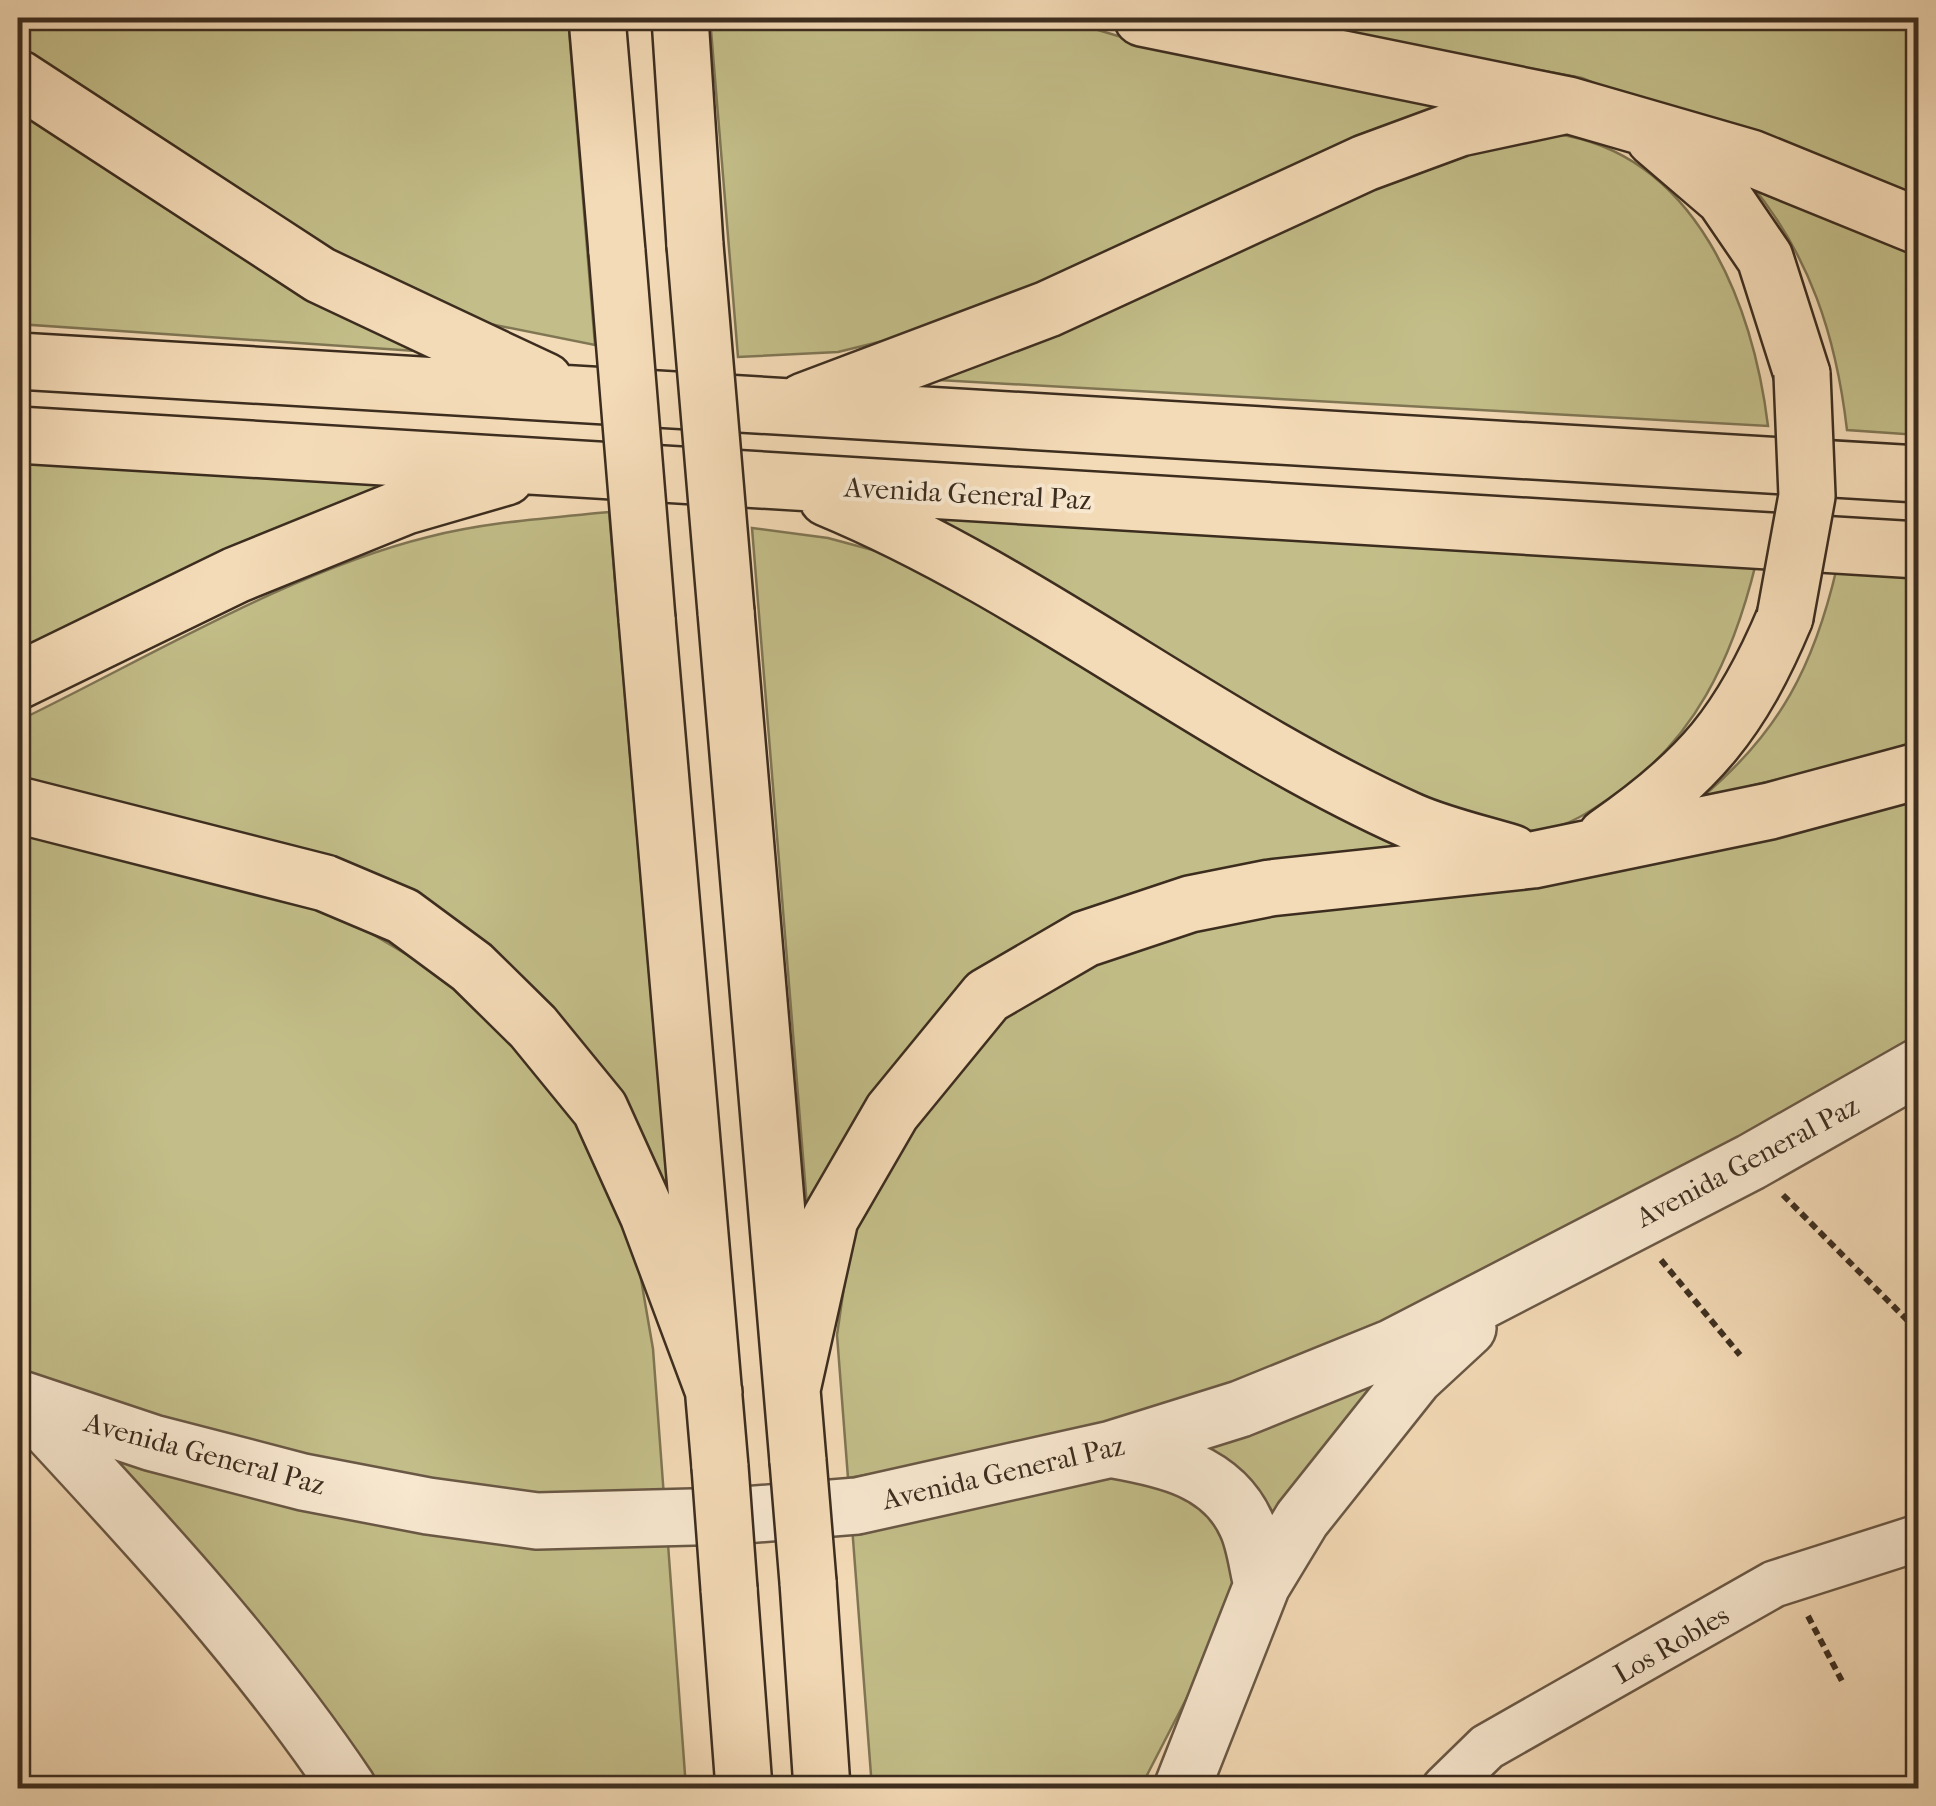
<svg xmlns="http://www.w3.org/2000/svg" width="1936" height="1806" font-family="'IM FELL French Canon',serif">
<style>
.green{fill:#c3be89;stroke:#807654;stroke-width:2.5}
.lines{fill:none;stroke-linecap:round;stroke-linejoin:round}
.stream{stroke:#77817b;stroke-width:11}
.minor-casing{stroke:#6a5845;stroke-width:50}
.tertiary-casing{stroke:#6a5845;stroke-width:60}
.motorway-casing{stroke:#3c2d1f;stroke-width:60}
.path{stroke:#3c2d1f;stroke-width:6;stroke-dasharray:8 5;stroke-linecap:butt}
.minor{stroke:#f8e8d0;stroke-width:45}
.tertiary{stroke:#f8e8d0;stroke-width:55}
.motorway{stroke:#f4dbb7;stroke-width:55}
.motorway-bridge-casing{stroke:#3c2d1f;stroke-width:60;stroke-linecap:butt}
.motorway-bridge{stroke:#f4dbb7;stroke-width:55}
.labels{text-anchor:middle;stroke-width:8;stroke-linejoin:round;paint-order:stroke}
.street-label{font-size:28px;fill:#3c2d1f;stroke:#f8e8d0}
</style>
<rect width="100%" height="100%" fill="#f4dbb7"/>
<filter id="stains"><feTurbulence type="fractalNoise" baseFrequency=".002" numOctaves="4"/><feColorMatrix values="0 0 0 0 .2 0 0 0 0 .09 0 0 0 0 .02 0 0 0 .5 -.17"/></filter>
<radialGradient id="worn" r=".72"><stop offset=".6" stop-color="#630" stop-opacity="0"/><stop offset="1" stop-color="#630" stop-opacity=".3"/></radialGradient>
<path class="green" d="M 18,18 L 568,18 L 595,345 L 480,322 L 302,241 L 18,54 Z
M 710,18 L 1058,18 L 1118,36 L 1469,104 L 932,329 L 838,352 L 738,357 Z
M 1259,18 L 1918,18 L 1918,213 L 1582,78 Z
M 18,106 L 416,351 L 18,324 Z
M 1557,134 C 1696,155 1753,303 1768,426 L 920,379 L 1467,146 Z
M 1749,182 L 1918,251 L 1918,435 L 1847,430 C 1836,336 1810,255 1749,182 Z
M 18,459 L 407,485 L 18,658 Z
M 609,512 L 670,1213 L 490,951 L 18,786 L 18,721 C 144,660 293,570 428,537 C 487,522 548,518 609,512 Z
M 908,516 L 1756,563 C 1733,657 1695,742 1611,797 C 1591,811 1569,826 1543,830 C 1504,835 1461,817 1424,807 Z
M 752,528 L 828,538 L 917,562 L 1431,849 L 1077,919 L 807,1206 Z
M 1837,567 L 1918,572 L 1918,745 L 1701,798 C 1780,732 1814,666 1837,567 Z
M 1918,795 L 1918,1040 L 1498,1271 L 1328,1347 L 1153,1414 L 1005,1451 L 848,1478 L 837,1335 L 852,1232 L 909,1124 L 999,1017 L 1092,959 L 1190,926 Z
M 18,829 L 320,903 L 468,991 L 580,1107 L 631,1221 L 653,1349 L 664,1497 L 545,1498 L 300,1459 L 37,1381 L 18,1369 Z
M 1402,1370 L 1275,1541 L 1201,1451 Z
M 86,1445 L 668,1544 L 686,1788 L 368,1788 Z
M 1124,1471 L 1203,1498 L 1240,1572 L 1231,1612 L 1146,1777 L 1145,1788 L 872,1788 L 852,1526 Z"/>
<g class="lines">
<path class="stream" d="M 1911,18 L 1918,22"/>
<g class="minor-casing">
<path id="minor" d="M 1445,1788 L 1487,1747 L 1774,1584 L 1918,1538"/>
</g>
<g class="tertiary-casing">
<path id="tertiary" d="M 18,1398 L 153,1443 L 303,1482 L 428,1506 L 537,1521 L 732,1516 L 857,1506 L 1112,1449 L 1240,1409 L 1393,1347 L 1751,1162 L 1918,1067
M 27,1405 C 141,1528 254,1648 348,1788
M 1114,1450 C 1165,1459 1222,1471 1246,1524 C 1255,1542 1257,1566 1262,1585
M 1182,1788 L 1262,1585 L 1302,1519 L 1415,1377 L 1468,1328"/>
</g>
<g class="motorway-casing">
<path id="motorway" d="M 597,18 L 617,252
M 680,18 L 695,245
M 1142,18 L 1568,105 L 1751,158 L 1918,226
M 18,78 L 320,275 L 545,381
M 1654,138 L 1724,198 L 1765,258 L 1802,374
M 18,361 L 1918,474
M 804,401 L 1048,309 L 1365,163 L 1460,128 L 1568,105
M 18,435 L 1918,550
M 827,498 C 1034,584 1208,730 1411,821 C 1443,835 1479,843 1512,853
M 726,612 L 798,1461
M 647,619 L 720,1467
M 18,681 L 236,575 L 406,506 L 506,477
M 18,805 L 325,883 L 403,916 L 472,967 L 533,1027 L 600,1109 L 648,1215 L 714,1392
M 1606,836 C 1700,771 1741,722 1785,617
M 793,1385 L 830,1219 L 892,1112 L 987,996 L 1085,939 L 1190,904 L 1270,888 L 1533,860 L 1770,811 L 1918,771
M 808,1582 L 822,1788
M 729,1589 L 744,1788"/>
</g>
<path class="path" d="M 1783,1195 L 1918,1331
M 1661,1260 L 1740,1355
M 1906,1318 L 1918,1309
M 1808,1616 L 1844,1685"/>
<use href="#minor" class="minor"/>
<use href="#tertiary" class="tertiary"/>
<use href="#motorway" class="motorway"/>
<g class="motorway-bridge-casing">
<path id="motorway-bridge" d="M 695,245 L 726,612
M 617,252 L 647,619
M 1785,617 L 1807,496 L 1802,374
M 798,1461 L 808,1582
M 720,1467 L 729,1589"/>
</g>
<use href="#motorway-bridge" class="motorway-bridge"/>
</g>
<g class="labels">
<g class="street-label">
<text transform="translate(968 493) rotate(3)" y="10">Avenida General Paz</text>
<text transform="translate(1747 1161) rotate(-28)" y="10">Avenida General Paz</text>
<text transform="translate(205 1453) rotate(15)" y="10">Avenida General Paz</text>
<text transform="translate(1003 1472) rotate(-13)" y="10">Avenida General Paz</text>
<text transform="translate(1671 1644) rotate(-30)" y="10">Los Robles</text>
</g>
</g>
<rect width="1936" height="1806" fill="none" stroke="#f4dbb7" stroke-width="60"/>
<rect x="20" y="20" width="1896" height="1766" fill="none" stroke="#3c2d1f" stroke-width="5"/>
<rect x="30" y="30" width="1876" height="1746" fill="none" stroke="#3c2d1f" stroke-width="2.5"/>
<rect width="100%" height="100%" filter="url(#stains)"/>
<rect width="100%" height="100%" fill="url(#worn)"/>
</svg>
